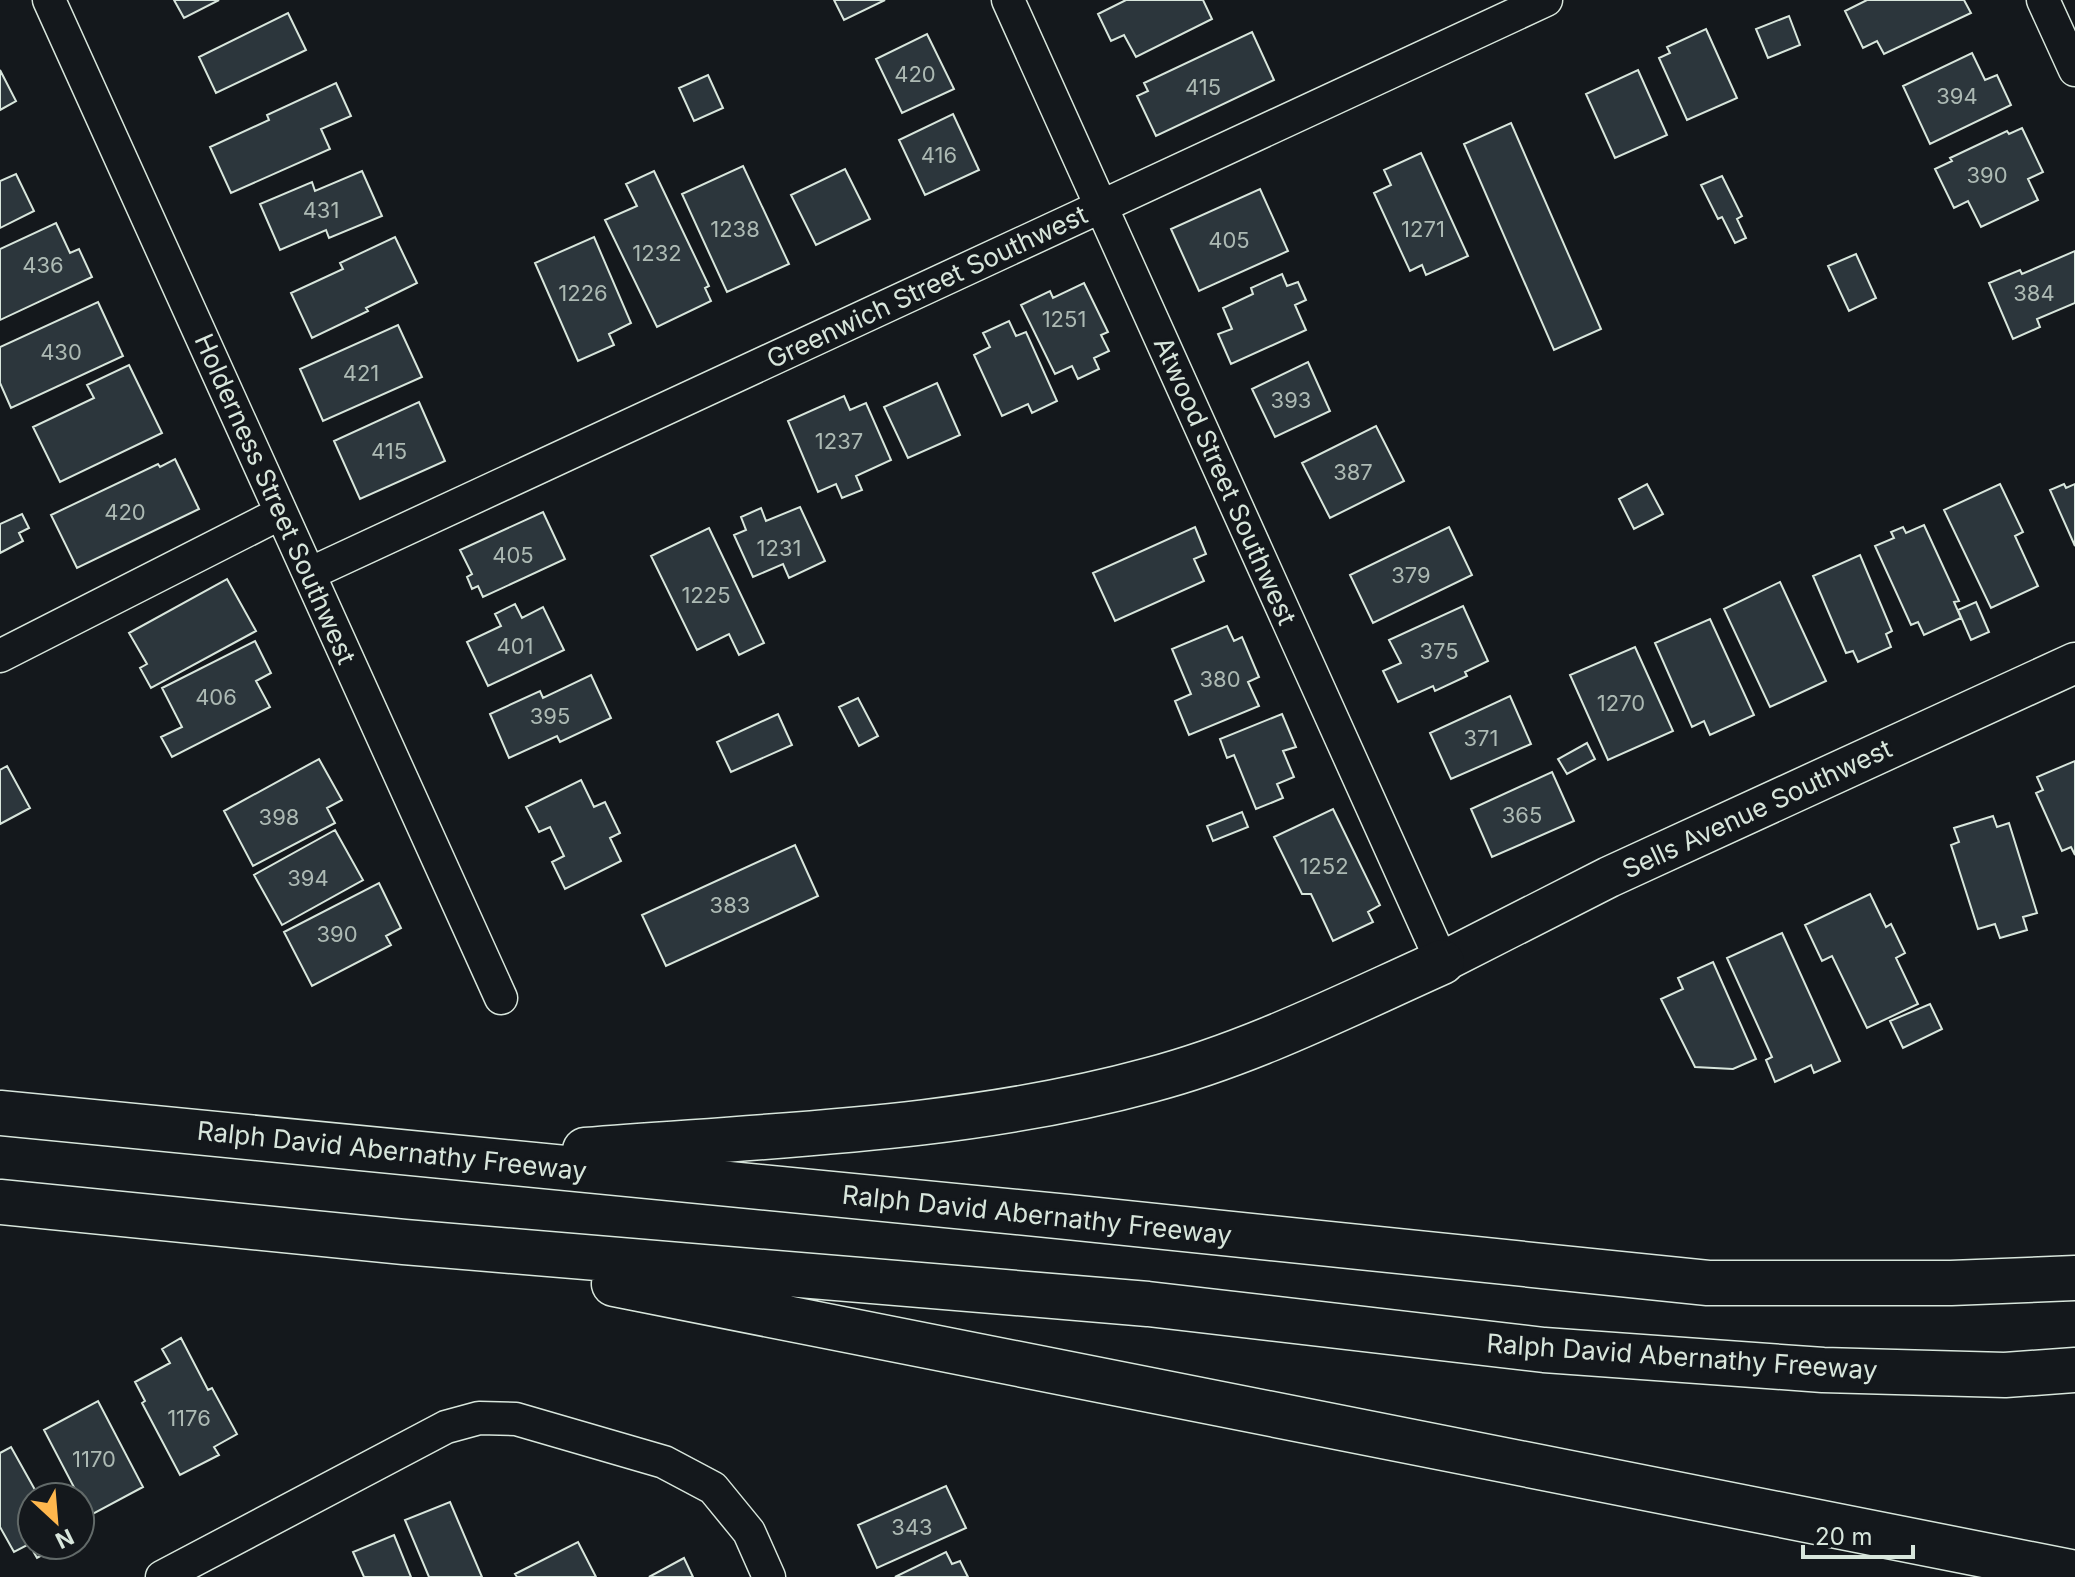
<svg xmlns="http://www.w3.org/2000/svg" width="2075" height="1577" font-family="Inter,sans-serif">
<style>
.building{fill:#2c363c;stroke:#d8e6dc;stroke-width:2}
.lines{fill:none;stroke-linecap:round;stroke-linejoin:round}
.minor-casing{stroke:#d8e6dc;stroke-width:35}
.tertiary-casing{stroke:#d8e6dc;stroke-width:43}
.motorway-casing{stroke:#d8e6dc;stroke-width:47}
.minor{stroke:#14181c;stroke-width:32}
.tertiary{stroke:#14181c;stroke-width:40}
.motorway{stroke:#14181c;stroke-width:44}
.labels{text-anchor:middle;stroke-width:6;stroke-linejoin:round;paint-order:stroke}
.number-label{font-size:22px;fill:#adbab4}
.street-label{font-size:26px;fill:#d8e6dc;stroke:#14181c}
</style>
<rect width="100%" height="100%" fill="#14181c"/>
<path class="building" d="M 174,0 L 219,0 L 184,18 Z
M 834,0 L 885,0 L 844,20 Z
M 1126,0 L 1203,0 L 1212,19 L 1136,57 L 1124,35 L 1111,41 L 1098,14 Z
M 1867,0 L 1964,0 L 1971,13 L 1884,54 L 1877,41 L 1863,48 L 1845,11 Z
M 288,13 L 306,50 L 216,93 L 199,57 Z
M 1789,16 L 1800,45 L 1768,58 L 1756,29 Z
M 1706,29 L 1737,98 L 1687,120 L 1659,58 L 1670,53 L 1667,47 Z
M 1252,32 L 1274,80 L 1156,136 L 1137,96 L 1148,91 L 1144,83 Z
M 927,34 L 954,89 L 902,113 L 876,59 Z
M 1972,53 L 1985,80 L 1997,75 L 2011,105 L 1930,144 L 1903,86 Z
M 0,70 L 16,101 L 0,110 Z
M 1638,70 L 1667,135 L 1615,158 L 1586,94 Z
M 708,75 L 723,108 L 694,121 L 679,88 Z
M 336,83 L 351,116 L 321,129 L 330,149 L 231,193 L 210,147 L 269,120 L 267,115 Z
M 953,114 L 979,170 L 925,195 L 899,140 Z
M 1511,123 L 1601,329 L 1554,350 L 1464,144 Z
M 2022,128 L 2043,172 L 2028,179 L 2038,200 L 1981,227 L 1968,201 L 1954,208 L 1935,169 L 1952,161 L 1950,158 L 2007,131 L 2009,134 Z
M 1421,153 L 1468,256 L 1426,275 L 1422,265 L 1410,271 L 1374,193 L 1391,185 L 1384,170 Z
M 743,166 L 789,264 L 727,292 L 682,194 Z
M 845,169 L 870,219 L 816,245 L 791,195 Z
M 362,171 L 382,216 L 329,238 L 326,230 L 280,250 L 260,204 L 312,182 L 315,191 Z
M 654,171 L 709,286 L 705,288 L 711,301 L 657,327 L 605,220 L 637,206 L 626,184 Z
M 16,174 L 34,211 L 0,228 L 0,181 Z
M 1722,176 L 1742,216 L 1737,219 L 1746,238 L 1735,243 L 1722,217 L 1718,219 L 1701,185 Z
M 1260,189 L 1288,251 L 1199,291 L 1171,229 Z
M 56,223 L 70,253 L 79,249 L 92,277 L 0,320 L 0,249 Z
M 395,237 L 417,283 L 366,308 L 368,311 L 312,338 L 291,293 L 343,269 L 340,263 Z
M 594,237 L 631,323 L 609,334 L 614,345 L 578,361 L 535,263 Z
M 2075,251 L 2075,303 L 2037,319 L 2040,327 L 2013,339 L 1989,283 L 2020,270 L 2022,274 Z
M 1856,254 L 1876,298 L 1849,311 L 1828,266 Z
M 1282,274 L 1287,286 L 1298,282 L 1306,300 L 1295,305 L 1306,330 L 1231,364 L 1218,334 L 1232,329 L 1223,308 L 1253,294 L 1251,288 Z
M 1084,283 L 1108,332 L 1101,335 L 1109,351 L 1094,358 L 1099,369 L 1078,379 L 1072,366 L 1055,374 L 1021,305 L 1050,291 L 1053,298 Z
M 98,302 L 123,356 L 11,408 L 0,383 L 0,347 Z
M 1009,321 L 1016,336 L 1026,332 L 1057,401 L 1032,413 L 1028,404 L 1002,416 L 974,355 L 990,347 L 983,333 Z
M 398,325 L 422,377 L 323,421 L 300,369 Z
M 1308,362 L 1330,411 L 1275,437 L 1252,389 Z
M 129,365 L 162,433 L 60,482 L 33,427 L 94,398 L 87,385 Z
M 937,383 L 960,435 L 908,458 L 884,407 Z
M 844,396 L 850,410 L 866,403 L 891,460 L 856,476 L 862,490 L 842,498 L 836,484 L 818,492 L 788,421 Z
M 419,402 L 445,461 L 360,499 L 334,441 Z
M 1376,426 L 1404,481 L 1330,518 L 1302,463 Z
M 175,459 L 199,509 L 77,568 L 51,515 L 158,464 L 160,467 Z
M 1647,484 L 1663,514 L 1634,529 L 1619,499 Z
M 2000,484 L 2023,532 L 2015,536 L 2038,586 L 1991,608 L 1944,510 Z
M 2064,484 L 2066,488 L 2075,484 L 2075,546 L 2050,490 Z
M 800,507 L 825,561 L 789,578 L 783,564 L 753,577 L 734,535 L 746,530 L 741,517 L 761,508 L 766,521 Z
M 543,512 L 565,559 L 483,597 L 478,586 L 472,589 L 467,577 L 472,574 L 460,550 Z
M 22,514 L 29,528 L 19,533 L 23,541 L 0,553 L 0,524 Z
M 1924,525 L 1959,601 L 1954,602 L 1961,618 L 1924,635 L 1918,622 L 1911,625 L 1875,546 L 1894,538 L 1891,532 L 1903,527 L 1906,533 Z
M 1195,527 L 1206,554 L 1194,559 L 1204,581 L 1115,621 L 1093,573 Z
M 1449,527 L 1472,575 L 1373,623 L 1350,575 Z
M 709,528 L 764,643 L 739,655 L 729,634 L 697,650 L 651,556 Z
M 1860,555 L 1892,631 L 1886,634 L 1891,647 L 1858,662 L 1853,651 L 1846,653 L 1813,576 Z
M 227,579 L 256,631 L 151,688 L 140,668 L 147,664 L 129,633 Z
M 1780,582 L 1826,681 L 1770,707 L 1724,609 Z
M 1976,602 L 1989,632 L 1971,640 L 1958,610 Z
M 515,604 L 522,618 L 543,607 L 564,650 L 488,686 L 467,642 L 501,626 L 495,614 Z
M 1463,606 L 1488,661 L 1465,672 L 1467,676 L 1435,691 L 1433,686 L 1398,702 L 1383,671 L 1401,663 L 1389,640 Z
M 1710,619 L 1754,715 L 1710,735 L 1704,721 L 1692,727 L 1655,643 Z
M 1227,626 L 1234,641 L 1242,637 L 1259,677 L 1248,682 L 1259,706 L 1189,735 L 1175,701 L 1191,694 L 1172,649 Z
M 255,641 L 271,673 L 256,681 L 270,707 L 172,757 L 161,737 L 182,727 L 162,688 Z
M 1635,647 L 1673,731 L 1608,760 L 1570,675 Z
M 591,675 L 611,718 L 560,742 L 557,736 L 509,758 L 490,714 L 540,691 L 543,698 Z
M 1510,696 L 1531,744 L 1451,779 L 1430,733 Z
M 858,698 L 878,736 L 859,746 L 839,707 Z
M 778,714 L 792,745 L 731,772 L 717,742 Z
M 1282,714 L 1296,747 L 1283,751 L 1294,777 L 1277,784 L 1283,798 L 1256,809 L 1234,755 L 1227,758 L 1220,739 Z
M 1587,743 L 1595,759 L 1567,774 L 1558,759 Z
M 319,759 L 342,800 L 327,808 L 335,823 L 253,866 L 224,811 Z
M 2075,761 L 2075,855 L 2071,847 L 2062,851 L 2036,793 L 2043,790 L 2037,777 Z
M 7,766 L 30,808 L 0,824 L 0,770 Z
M 1552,772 L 1574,821 L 1492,857 L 1471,809 Z
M 581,780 L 594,807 L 605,802 L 620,833 L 610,838 L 621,861 L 565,889 L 552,862 L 564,856 L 550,827 L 539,832 L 526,807 Z
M 1333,809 L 1380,905 L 1368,912 L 1373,922 L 1333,941 L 1311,894 L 1302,894 L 1274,837 Z
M 1242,812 L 1248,827 L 1213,841 L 1207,826 Z
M 1993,816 L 1997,827 L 2009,823 L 2037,913 L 2023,917 L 2027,930 L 2000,938 L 1995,924 L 1978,929 L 1951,845 L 1959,842 L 1954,828 Z
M 335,830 L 363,880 L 282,925 L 254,875 Z
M 795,845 L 818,896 L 666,966 L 642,915 Z
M 379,883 L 401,928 L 386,936 L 391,945 L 312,986 L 284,932 Z
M 1870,894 L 1886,927 L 1891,924 L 1905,953 L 1896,958 L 1918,1004 L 1867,1028 L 1832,956 L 1822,961 L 1805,925 Z
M 1782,933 L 1840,1061 L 1814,1073 L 1811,1065 L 1775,1082 L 1766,1060 L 1772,1057 L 1727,958 Z
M 1713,962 L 1756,1059 L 1733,1069 L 1695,1067 L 1661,999 L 1683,989 L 1678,978 Z
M 1930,1004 L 1942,1029 L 1903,1048 L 1890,1021 Z
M 181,1338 L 208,1390 L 212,1388 L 237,1434 L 214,1447 L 219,1455 L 180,1475 L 142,1403 L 145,1401 L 135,1382 L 170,1363 L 162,1349 Z
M 98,1401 L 143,1487 L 89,1516 L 44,1430 Z
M 11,1447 L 39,1497 L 32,1497 L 32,1545 L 61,1545 L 37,1558 L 29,1544 L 14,1552 L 0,1527 L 0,1453 Z
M 946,1486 L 966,1528 L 877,1568 L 858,1525 Z
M 450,1502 L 482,1577 L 429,1577 L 405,1520 Z
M 394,1535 L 411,1577 L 364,1577 L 353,1552 Z
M 578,1542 L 596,1577 L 517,1577 L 515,1574 Z
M 946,1552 L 952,1564 L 960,1561 L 968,1577 L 895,1577 Z
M 684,1558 L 693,1577 L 649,1577 Z"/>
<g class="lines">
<g class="minor-casing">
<path id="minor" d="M 49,0 L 501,998
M 1008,0 L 1442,962
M 2043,0 L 2075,70
M 309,574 L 1546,0
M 0,656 L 281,513
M 162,1577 L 446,1427 L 479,1418 L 516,1419 L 664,1462 L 713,1488 L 749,1532 L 769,1577"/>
</g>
<g class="tertiary-casing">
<path id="tertiary" d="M 1442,962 L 1609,877 L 2075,663"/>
</g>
<g class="motorway-casing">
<path id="motorway" d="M 0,1113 L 1068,1217 L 1708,1283 L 1951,1283 L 2075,1278
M 585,1150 C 774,1135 967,1130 1150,1080 C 1252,1053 1346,1005 1442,962
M 0,1202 L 404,1242 L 1148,1304 L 1544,1350 L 1823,1370 L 2005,1375 L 2075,1370
M 614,1284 L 2075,1573"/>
</g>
<use href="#minor" class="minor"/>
<use href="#tertiary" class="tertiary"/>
<use href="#motorway" class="motorway"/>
</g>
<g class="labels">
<g class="number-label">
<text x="915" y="82">420</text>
<text x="1203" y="95">415</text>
<text x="1957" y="104">394</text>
<text x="939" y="163">416</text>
<text x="1987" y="183">390</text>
<text x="321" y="218">431</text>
<text x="735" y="237">1238</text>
<text x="1423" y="237">1271</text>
<text x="1229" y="248">405</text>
<text x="657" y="261">1232</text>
<text x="43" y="273">436</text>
<text x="583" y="301">1226</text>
<text x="2034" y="301">384</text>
<text x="1064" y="327">1251</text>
<text x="61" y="360">430</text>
<text x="361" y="381">421</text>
<text x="1291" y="408">393</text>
<text x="839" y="449">1237</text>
<text x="389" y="459">415</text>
<text x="1353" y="480">387</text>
<text x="125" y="520">420</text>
<text x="779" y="556">1231</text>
<text x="513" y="563">405</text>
<text x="1411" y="583">379</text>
<text x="706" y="603">1225</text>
<text x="515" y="654">401</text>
<text x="1439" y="659">375</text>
<text x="1220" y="687">380</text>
<text x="216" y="705">406</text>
<text x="1621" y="711">1270</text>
<text x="550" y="724">395</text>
<text x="1481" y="746">371</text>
<text x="1522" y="823">365</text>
<text x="279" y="825">398</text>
<text x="1324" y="874">1252</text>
<text x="308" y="886">394</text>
<text x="730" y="913">383</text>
<text x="337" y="942">390</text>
<text x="189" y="1426">1176</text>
<text x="94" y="1467">1170</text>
<text x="912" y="1535">343</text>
</g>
<g class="street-label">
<text transform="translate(927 287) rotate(-25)" y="9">Greenwich Street Southwest</text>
<text transform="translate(1225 481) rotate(66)" y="9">Atwood Street Southwest</text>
<text transform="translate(275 499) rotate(66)" y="9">Holderness Street Southwest</text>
<text transform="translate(1757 809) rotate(-25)" y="9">Sells Avenue Southwest</text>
<text transform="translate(392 1151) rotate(6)" y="9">Ralph David Abernathy Freeway</text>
<text transform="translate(1037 1215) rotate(6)" y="9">Ralph David Abernathy Freeway</text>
<text transform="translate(1682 1357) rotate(4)" y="9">Ralph David Abernathy Freeway</text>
</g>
</g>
<g transform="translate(56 1521) rotate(154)"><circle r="38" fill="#14181c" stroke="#626a69" stroke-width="2"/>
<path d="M0-6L14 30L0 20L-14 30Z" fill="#ffb74d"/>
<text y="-12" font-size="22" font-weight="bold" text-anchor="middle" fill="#d8e6dc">N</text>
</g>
<path d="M1803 1545v12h110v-12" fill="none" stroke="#d8e6dc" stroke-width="4"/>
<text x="1815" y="1545" font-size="24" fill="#d8e6dc" stroke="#14181c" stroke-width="6" paint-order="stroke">20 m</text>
</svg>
